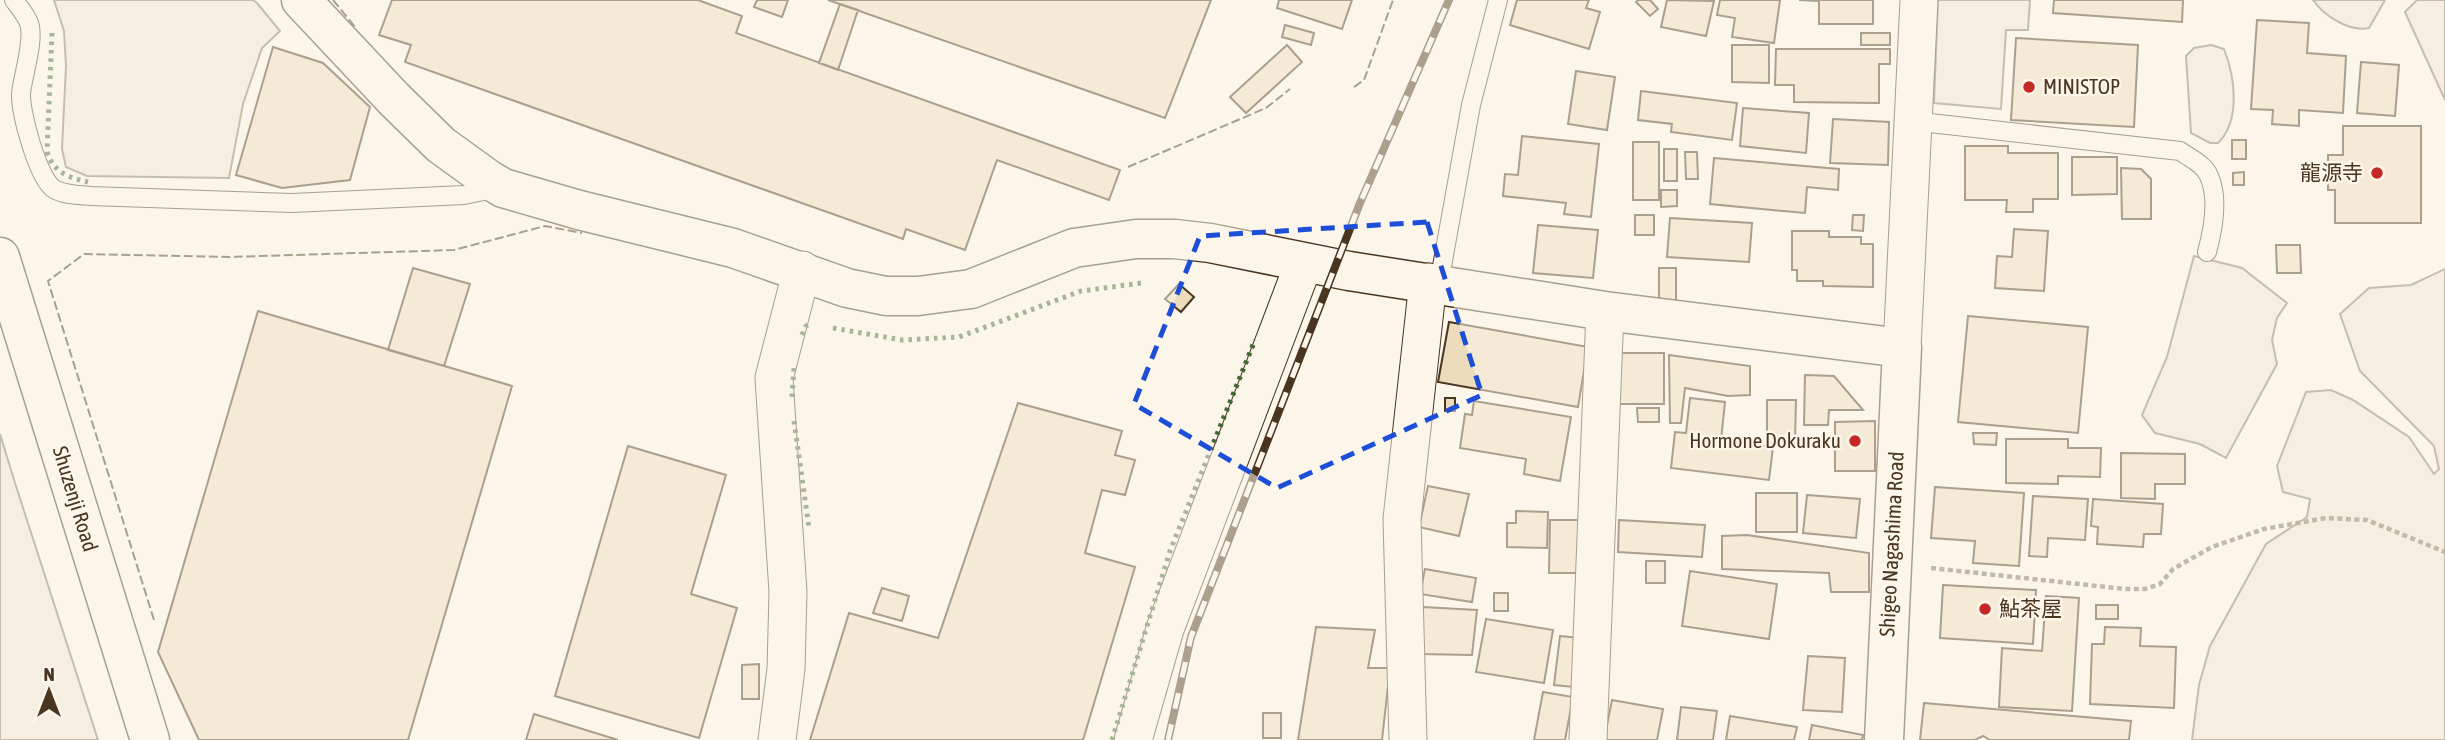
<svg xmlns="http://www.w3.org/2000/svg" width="2445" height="740" font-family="'Asap Condensed','Noto Sans JP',sans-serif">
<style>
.green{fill:#ede6d9;stroke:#887966;stroke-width:2}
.parking{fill:#ede7d9;stroke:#887966;stroke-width:2}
.building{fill:#ecdcbc;stroke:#4a3520;stroke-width:2}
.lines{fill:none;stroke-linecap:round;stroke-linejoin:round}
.lane-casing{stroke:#4a3520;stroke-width:20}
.street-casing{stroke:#4a3520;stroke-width:39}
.secondary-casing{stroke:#4a3520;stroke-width:41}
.highway-casing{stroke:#4a3520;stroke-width:41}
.path{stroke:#7f6f5c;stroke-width:4.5;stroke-dasharray:5 3.5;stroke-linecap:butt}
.lane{stroke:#fbf6e9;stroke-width:18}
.street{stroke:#fbf6e9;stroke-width:37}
.secondary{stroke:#fbf6e9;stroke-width:38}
.highway{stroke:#fbf6e9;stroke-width:38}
.rail-casing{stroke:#4a3520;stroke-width:8}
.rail{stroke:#fbf6e9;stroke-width:5;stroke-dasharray:16;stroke-linecap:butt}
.hedge{stroke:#436837;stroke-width:5;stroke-dasharray:3.5 5;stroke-linecap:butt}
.fence{stroke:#4a3520;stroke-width:2;stroke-dasharray:9 3.5;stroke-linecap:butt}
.marked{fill:none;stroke:#1d4ed8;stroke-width:5;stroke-dasharray:14 9;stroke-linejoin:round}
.poi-dot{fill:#c62828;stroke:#fbf6e9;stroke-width:2.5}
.labels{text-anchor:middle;stroke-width:5;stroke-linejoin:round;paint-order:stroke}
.poi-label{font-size:21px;fill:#4a3520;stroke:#fbf6e9;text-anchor:start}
.street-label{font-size:21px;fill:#4a3520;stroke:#fbf6e9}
</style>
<rect width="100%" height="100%" fill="#fbf6e9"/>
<path class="green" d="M 2313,0 L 2385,0 L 2369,28 C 2349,32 2324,16 2313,0 Z
M 2417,0 L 2445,0 L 2445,100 L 2405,12 Z
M 2211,45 L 2224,49 C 2235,77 2241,120 2218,143 L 2210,143 L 2191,133 L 2186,56 L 2194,48 Z
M 2445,269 L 2445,740 L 2192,740 L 2199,685 L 2210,646 L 2266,544 L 2307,517 L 2310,499 L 2283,492 L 2277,466 L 2306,392 L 2331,390 L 2353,400 L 2409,437 L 2434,474 L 2439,469 L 2434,446 L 2360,371 L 2340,314 L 2369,288 L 2411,285 Z"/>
<path class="parking" d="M 54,0 L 253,0 L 257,3 L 280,31 L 262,48 L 243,104 L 229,178 L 87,176 L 66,167 L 62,149 L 66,66 L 64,31 Z
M 1938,0 L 2030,0 L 2028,30 L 2006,30 L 2001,109 L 1934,103 Z
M 2194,256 L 2242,268 L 2287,303 L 2277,318 L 2272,340 L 2277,364 L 2226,458 L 2200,444 L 2155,433 L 2142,415 L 2167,357 Z
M 0,434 L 15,483 L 98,740 L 0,740 Z"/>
<path class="building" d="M 392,0 L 698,0 L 742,16 L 736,33 L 1120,170 L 1109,200 L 997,160 L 965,250 L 906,229 L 903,239 L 405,62 L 411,45 L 379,35 Z
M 757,0 L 788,0 L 782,17 L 754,7 Z
M 828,0 L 1211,0 L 1165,118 Z
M 1279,0 L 1352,0 L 1342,29 L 1277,8 Z
M 1517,0 L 1589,0 L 1586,8 L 1600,12 L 1589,49 L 1510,25 Z
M 1638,0 L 1650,0 L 1658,9 L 1650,16 L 1636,2 Z
M 1667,0 L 1714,1 L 1706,36 L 1661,27 Z
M 1720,0 L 1780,0 L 1774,43 L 1732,37 L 1735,18 L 1717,15 Z
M 1799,0 L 1873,0 L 1873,24 L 1819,24 L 1819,1 Z
M 2054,0 L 2183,0 L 2182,22 L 2053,13 Z
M 840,4 L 858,10 L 838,70 L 819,63 Z
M 2257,20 L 2309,23 L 2307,53 L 2346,56 L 2343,113 L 2299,110 L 2299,126 L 2272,124 L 2273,110 L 2251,109 Z
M 1285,25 L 1314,33 L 1311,45 L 1282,37 Z
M 1861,33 L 1890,33 L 1890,45 L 1861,45 Z
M 2016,38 L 2138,45 L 2134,127 L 2011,120 Z
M 1287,45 L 1302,62 L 1246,113 L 1230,97 Z
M 1732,45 L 1769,45 L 1769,83 L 1732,82 Z
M 273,47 L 323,63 L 370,107 L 350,180 L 282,188 L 236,175 Z
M 1776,49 L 1890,49 L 1890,64 L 1879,64 L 1879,103 L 1794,102 L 1794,85 L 1775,85 Z
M 2361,62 L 2399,65 L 2395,116 L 2357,113 Z
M 1576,71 L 1615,77 L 1607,130 L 1568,124 Z
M 1641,91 L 1737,103 L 1732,140 L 1671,132 L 1672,124 L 1638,120 Z
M 1743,108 L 1809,113 L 1806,153 L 1740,146 Z
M 1833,119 L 1889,122 L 1888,165 L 1830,163 Z
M 2343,126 L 2421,126 L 2421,223 L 2335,223 L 2335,190 L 2328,190 L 2328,155 L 2343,155 Z
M 1522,136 L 1599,144 L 1591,217 L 1564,214 L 1566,203 L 1503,196 L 1505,174 L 1518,175 Z
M 2232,140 L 2246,140 L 2246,159 L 2232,159 Z
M 1633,142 L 1659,142 L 1659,200 L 1633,200 Z
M 1965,146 L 2008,146 L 2008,153 L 2058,153 L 2058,199 L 2033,199 L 2033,212 L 2006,212 L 2007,200 L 1965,200 Z
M 1664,149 L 1677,149 L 1677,181 L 1664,181 Z
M 1685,152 L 1697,152 L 1698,179 L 1686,179 Z
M 2072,157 L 2117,157 L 2117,194 L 2072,195 Z
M 1714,158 L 1839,169 L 1838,190 L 1807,187 L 1805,213 L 1710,204 Z
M 2121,168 L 2141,169 L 2151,179 L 2151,219 L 2122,219 Z
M 2244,172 L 2244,185 L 2233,185 L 2233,173 Z
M 1661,190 L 1677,190 L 1677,206 L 1661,207 Z
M 1635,215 L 1654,215 L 1654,235 L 1635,235 Z
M 1853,215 L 1864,215 L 1863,231 L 1852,230 Z
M 1670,218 L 1752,223 L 1749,262 L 1667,257 Z
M 1538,225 L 1598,230 L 1593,278 L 1533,273 Z
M 2014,229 L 2048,231 L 2044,291 L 1995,288 L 1997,256 L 2012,257 Z
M 1792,231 L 1829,231 L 1829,237 L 1861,237 L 1861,244 L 1873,244 L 1873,287 L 1823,286 L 1823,281 L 1797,281 L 1797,270 L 1792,270 Z
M 2276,245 L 2300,245 L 2301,273 L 2277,273 Z
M 413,268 L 470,284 L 444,366 L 388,350 Z
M 1659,268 L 1676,268 L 1676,303 L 1659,303 Z
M 1179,284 L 1194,297 L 1181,312 L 1165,299 Z
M 258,311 L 512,386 L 408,740 L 199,740 L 158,652 Z
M 1968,316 L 2088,327 L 2078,433 L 1958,422 Z
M 1449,322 L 1588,347 L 1578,407 L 1438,382 Z
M 1618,353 L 1664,353 L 1664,404 L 1618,404 Z
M 1669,355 L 1750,366 L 1750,395 L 1728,396 L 1685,388 L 1681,423 L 1670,423 Z
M 1805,375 L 1834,376 L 1863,410 L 1829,410 L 1828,425 L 1804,425 Z
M 1445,398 L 1455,398 L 1455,411 L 1445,411 Z
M 1690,398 L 1725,402 L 1721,440 L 1773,447 L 1769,480 L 1671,468 L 1675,432 L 1686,433 Z
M 1767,400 L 1796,400 L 1795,442 L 1767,442 Z
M 1474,401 L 1571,417 L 1560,481 L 1524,474 L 1526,459 L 1460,448 L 1465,414 L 1472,415 Z
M 1018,403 L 1122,431 L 1115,455 L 1135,460 L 1125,495 L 1102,490 L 1085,553 L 1135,567 L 1083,740 L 810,740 L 849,613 L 938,638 Z
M 1637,408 L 1659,408 L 1659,422 L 1638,422 Z
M 1875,421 L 1875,471 L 1835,471 L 1835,422 Z
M 1973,433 L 1997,433 L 1996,445 L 1974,444 Z
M 2006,439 L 2068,439 L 2068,448 L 2101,448 L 2100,477 L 2058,476 L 2058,484 L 2006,483 Z
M 628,446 L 726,475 L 691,594 L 737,608 L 699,738 L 555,696 Z
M 2121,453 L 2185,454 L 2185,484 L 2155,484 L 2155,499 L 2121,498 Z
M 1428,486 L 1469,494 L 1459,536 L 1419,527 Z
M 1935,487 L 2024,493 L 2019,566 L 1973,563 L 1975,541 L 1931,538 Z
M 1756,493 L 1797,493 L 1797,532 L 1756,532 Z
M 1807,495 L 1860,499 L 1856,538 L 1803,533 Z
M 2033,496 L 2088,499 L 2085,540 L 2048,538 L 2047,557 L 2029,556 Z
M 2093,499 L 2163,504 L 2161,534 L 2144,534 L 2143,547 L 2097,544 L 2098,527 L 2091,526 Z
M 1516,511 L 1548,512 L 1547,548 L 1507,547 L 1507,523 L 1516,523 Z
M 1550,520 L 1580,520 L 1579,573 L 1549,573 Z
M 1619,520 L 1705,525 L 1702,557 L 1618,552 Z
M 1747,535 L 1869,553 L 1869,592 L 1831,592 L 1829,573 L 1722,569 L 1722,536 Z
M 1646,561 L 1665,561 L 1665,583 L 1646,583 Z
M 1425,569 L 1476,578 L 1472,602 L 1420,594 Z
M 1690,571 L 1777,584 L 1769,639 L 1682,626 Z
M 1943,585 L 2036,590 L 2033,644 L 1940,638 Z
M 882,588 L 909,596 L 902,621 L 873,613 Z
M 1494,593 L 1508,593 L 1508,611 L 1494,611 Z
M 2046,596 L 2079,598 L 2072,711 L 1999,707 L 2002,648 L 2042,651 Z
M 2096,605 L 2118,605 L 2118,619 L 2096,619 Z
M 1423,607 L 1477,610 L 1472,655 L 1420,654 Z
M 1486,619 L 1553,630 L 1544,683 L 1476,672 Z
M 1316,627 L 1375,630 L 1368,668 L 1390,668 L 1382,740 L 1298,740 Z
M 2105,627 L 2141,628 L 2140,646 L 2176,647 L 2174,708 L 2090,704 L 2092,644 L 2104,644 Z
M 1560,636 L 1580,638 L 1574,687 L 1554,685 Z
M 1808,656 L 1845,658 L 1842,712 L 1803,710 Z
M 759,664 L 759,699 L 742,699 L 742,665 Z
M 1543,692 L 1573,697 L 1565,740 L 1534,740 Z
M 1612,700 L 1663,709 L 1657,740 L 1604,740 Z
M 1924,703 L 2131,721 L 2129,740 L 1990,740 L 1983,736 L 1975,740 L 1920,740 Z
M 1681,707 L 1717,711 L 1713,740 L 1677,740 Z
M 1263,713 L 1281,713 L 1281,738 L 1263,738 Z
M 534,714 L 618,740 L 526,740 Z
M 1730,716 L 1797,727 L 1794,740 L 1726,740 Z
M 1812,725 L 1863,735 L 1862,740 L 1809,740 Z"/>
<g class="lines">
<g class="lane-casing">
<path id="lane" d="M 14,0 C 19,7 26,15 29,23 C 35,39 23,75 21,93 C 20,112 38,179 54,189 C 64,195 79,195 91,196 L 292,203 L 464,195 L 498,188
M 1912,121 L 2180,151 C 2190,158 2204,164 2209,176 C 2219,198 2213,230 2207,252
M 1439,283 L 1471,105 L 1498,0"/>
</g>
<g class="street-casing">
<path id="street" d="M 1902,348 L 1919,0
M 777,740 L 786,669 L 788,592 L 774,378 L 802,270
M 1133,740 L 1165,629 L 1304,263
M 1408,740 L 1402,519 L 1428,282
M 1588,740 L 1605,311"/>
</g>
<g class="secondary-casing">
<path id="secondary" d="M 301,0 L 394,99 L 441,145 L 488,179 L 503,188 L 579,210 L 733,248 L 847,288 L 886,296 L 918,296 L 971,289 L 1074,248 L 1136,239 L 1175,239 L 1210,243 L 1349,271 L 1605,311 L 1902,348 L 1884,740"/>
</g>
<g class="highway-casing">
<path id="highway" d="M 0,257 L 150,740"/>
</g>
<path class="path" d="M 1931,568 L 2125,589 L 2145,589 L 2160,584 L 2173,569 L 2212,547 L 2264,529 L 2326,518 L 2367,520 L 2445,552"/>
<use href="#lane" class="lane"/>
<use href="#street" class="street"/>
<use href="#secondary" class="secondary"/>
<use href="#highway" class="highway"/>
<g class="rail-casing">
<path id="rail" d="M 1168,740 L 1191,637 L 1360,203 L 1449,0"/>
</g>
<use href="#rail" class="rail"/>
<path class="hedge" d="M 52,33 L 47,152 C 54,173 68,177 88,182
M 833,328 L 902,340 L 959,337 L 1081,291 L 1142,283
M 802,335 L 806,326 L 812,322
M 792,397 L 794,368
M 794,421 L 809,528
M 1112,740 L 1170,551 L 1255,340"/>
<path class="fence" d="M 333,0 L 356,28
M 1354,87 L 1364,80 L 1393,0
M 1128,167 L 1266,108 L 1290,89
M 154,620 L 48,281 L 84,254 L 229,257 L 454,250 L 545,226 L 582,233"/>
</g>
<path d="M0 0H2445V740H0ZM 1427,222 L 1482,395 L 1277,488 L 1134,404 L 1200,236 Z" fill="#fbf6e9" fill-opacity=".55" fill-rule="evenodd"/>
<path class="marked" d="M 1427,222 L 1482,395 L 1277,488 L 1134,404 L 1200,236 Z"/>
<g class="poi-dot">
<circle cx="2029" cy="87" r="7"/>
<circle cx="2377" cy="173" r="7"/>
<circle cx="1855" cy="441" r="7"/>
<circle cx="1985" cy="609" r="7"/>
</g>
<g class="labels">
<g class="poi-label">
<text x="2043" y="94">MINISTOP</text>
<text x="2363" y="180" text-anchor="end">龍源寺</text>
<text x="1841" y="448" text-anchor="end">Hormone Dokuraku</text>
<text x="1999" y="616">鮎茶屋</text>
</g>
<g class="street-label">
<text transform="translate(75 499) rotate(73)" y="7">Shuzenji Road</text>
<text transform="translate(1892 544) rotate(-87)" y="7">Shigeo Nagashima Road</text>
</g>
</g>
<g transform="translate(49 691)" stroke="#fbf6e9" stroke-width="5" paint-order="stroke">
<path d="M0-5L12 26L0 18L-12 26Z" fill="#4a3520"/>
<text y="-10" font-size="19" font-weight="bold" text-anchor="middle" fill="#4a3520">N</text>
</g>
</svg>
